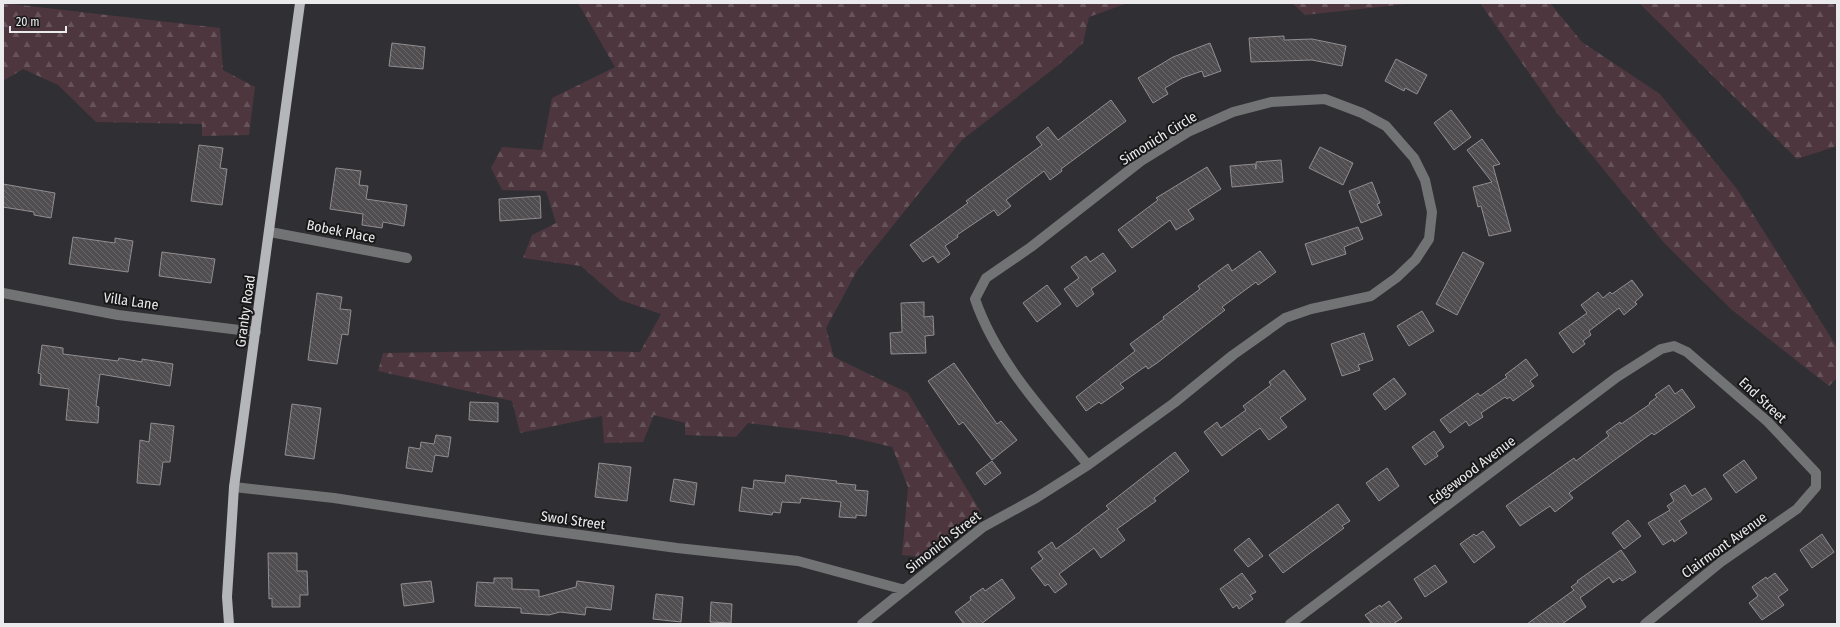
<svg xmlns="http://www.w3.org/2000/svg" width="1840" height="627" font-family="'Fira Sans Condensed',sans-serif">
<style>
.forest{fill:url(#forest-firs)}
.building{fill:url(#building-back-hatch);stroke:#918e91}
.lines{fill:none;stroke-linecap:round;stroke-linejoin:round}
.minor{stroke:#727375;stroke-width:10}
.major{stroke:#b4b6ba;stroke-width:10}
.labels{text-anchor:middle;stroke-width:4;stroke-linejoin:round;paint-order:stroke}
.street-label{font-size:14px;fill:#ebebed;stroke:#181819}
</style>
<defs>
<pattern id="forest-firs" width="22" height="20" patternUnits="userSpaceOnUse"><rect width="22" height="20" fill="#4d363e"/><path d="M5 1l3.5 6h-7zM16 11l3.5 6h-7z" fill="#67535a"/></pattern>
<pattern id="building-back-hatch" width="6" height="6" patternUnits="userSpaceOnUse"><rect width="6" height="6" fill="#514e51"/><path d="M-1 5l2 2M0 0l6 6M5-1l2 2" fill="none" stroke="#6a686a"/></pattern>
</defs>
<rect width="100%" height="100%" fill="#302f33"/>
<path class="forest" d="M 3,3 L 220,28 L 223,70 L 255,87 L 249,135 L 202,136 L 202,124 L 96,122 L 58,85 L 23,69 L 3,81 Z
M 578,3 L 1128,3 L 1089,17 L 1083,43 L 1057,66 L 962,140 L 858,269 L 826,328 L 834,357 L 908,393 L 981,512 L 922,557 L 902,555 L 908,487 L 892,447 L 842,435 L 748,423 L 736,437 L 685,435 L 685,423 L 654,415 L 643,442 L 604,443 L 602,416 L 520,433 L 512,401 L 378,371 L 383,353 L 550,350 L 640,352 L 661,314 L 620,300 L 581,266 L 523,258 L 532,235 L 556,223 L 546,191 L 502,190 L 491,168 L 502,147 L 542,150 L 552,98 L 615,67 Z
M 1292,3 L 1416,3 L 1305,15 Z
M 1480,3 L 1550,3 L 1582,42 L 1660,94 L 1737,189 L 1837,347 L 1837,378 L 1829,386 L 1732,310 L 1665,244 L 1557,113 Z
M 1639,3 L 1837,3 L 1837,146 L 1797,159 Z"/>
<path class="building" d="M 1284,36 L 1284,40 L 1312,39 L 1346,46 L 1342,66 L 1312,60 L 1251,62 L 1249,38 Z
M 392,43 L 425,47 L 423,69 L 389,66 Z
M 1210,43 L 1221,71 L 1204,77 L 1202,71 L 1182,78 L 1165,88 L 1168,94 L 1153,103 L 1138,78 L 1173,57 Z
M 1396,59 L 1427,75 L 1417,94 L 1405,88 L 1404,91 L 1385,81 Z
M 1111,100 L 1126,121 L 1061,169 L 1062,171 L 1050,180 L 1044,171 L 1006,200 L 1011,206 L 998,216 L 994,210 L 957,235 L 958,237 L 945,246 L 950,254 L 938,263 L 933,256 L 923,262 L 910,245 L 968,203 L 966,201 L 1042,145 L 1036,137 L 1048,127 L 1058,140 Z
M 1451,110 L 1471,137 L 1454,150 L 1434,123 Z
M 1482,139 L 1500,164 L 1493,166 L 1511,231 L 1489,236 L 1481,206 L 1478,207 L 1473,187 L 1492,182 L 1467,150 Z
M 199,145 L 223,148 L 220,168 L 227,169 L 222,205 L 191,201 Z
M 1320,147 L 1353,163 L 1343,185 L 1309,168 Z
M 1281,160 L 1283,182 L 1232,187 L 1230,166 L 1255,164 L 1256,169 L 1256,162 Z
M 1207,167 L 1221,189 L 1188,210 L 1194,219 L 1176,230 L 1170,220 L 1132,248 L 1118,230 L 1158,200 L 1156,198 Z
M 336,168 L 361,171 L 359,185 L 368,186 L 366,199 L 407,205 L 404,226 L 383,222 L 382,228 L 362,225 L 363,214 L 330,209 Z
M 1372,182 L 1380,203 L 1377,204 L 1382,215 L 1361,223 L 1349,191 Z
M 3,184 L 55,193 L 51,218 L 34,215 L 34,212 L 3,207 Z
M 540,196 L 541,218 L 500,221 L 499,199 Z
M 1358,227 L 1363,239 L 1344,247 L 1346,254 L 1312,265 L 1305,244 Z
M 73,237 L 115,243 L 115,238 L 133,241 L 128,272 L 69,264 Z
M 1260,251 L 1276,272 L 1258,285 L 1256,282 L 1222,307 L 1225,310 L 1157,363 L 1148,369 L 1146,366 L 1120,384 L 1124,388 L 1101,404 L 1099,402 L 1086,411 L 1076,397 L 1135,351 L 1130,344 L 1164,319 L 1163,317 L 1200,289 L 1198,286 L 1228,264 L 1232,271 Z
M 162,252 L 215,259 L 211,283 L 159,276 Z
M 1463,252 L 1484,263 L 1457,315 L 1436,304 Z
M 1103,253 L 1116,271 L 1091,289 L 1094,294 L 1077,307 L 1064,289 L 1079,278 L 1071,267 L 1086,256 L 1090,262 Z
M 1632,280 L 1643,295 L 1635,302 L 1637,304 L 1624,315 L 1619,308 L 1589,331 L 1591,335 L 1583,341 L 1585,344 L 1573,353 L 1559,333 L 1587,313 L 1581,305 L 1598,292 L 1603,298 L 1610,292 L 1612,294 Z
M 1047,285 L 1061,304 L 1037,322 L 1023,303 Z
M 317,293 L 342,297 L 340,309 L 351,310 L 348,335 L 342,334 L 337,364 L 308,360 Z
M 924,302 L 924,317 L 933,316 L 934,335 L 925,336 L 926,353 L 891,354 L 890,333 L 902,332 L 901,303 Z
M 1422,311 L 1434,331 L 1409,346 L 1397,326 Z
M 1364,333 L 1373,360 L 1358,365 L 1360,370 L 1342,376 L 1331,344 Z
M 42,345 L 63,348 L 63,354 L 118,361 L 119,358 L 142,362 L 142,359 L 173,364 L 170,386 L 100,374 L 96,406 L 99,407 L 98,423 L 66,420 L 69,389 L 40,385 L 41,374 L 38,373 Z
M 1526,359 L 1538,375 L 1530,381 L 1534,386 L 1513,401 L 1510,397 L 1507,399 L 1505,397 L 1481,413 L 1483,417 L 1469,426 L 1466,421 L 1450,433 L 1440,420 L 1478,393 L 1480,396 L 1507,377 L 1505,375 Z
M 954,363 L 997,424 L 1001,421 L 1017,440 L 992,460 L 963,422 L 959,425 L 928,381 Z
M 1284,370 L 1306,399 L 1280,418 L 1287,427 L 1269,440 L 1260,428 L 1222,456 L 1204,432 L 1217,422 L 1221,428 L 1246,410 L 1243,406 L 1271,385 L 1269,382 Z
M 1394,378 L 1406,394 L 1385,410 L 1373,394 Z
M 1669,385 L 1675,394 L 1682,389 L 1695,407 L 1654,435 L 1652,433 L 1569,493 L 1573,498 L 1555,512 L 1550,506 L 1520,526 L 1506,506 L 1574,458 L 1576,461 L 1609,436 L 1606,432 L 1620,422 L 1621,424 L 1650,404 L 1649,403 L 1657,397 L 1655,395 Z
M 470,402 L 498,403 L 498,422 L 469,420 Z
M 292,404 L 321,408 L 314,459 L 285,455 Z
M 151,423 L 174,426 L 170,462 L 163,462 L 160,485 L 137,483 L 140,440 L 149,442 Z
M 1434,431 L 1444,447 L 1436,453 L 1438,456 L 1425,465 L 1412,447 Z
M 436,435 L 451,437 L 448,457 L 435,455 L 432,472 L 406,468 L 409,447 L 420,449 L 421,442 L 434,444 Z
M 1175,452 L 1189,471 L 1154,498 L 1156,501 L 1117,529 L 1125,540 L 1101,558 L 1094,548 L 1059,574 L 1067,584 L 1055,593 L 1048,584 L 1045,586 L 1031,568 L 1043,559 L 1038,552 L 1052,542 L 1056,549 L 1081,531 L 1081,530 L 1109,509 L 1106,506 Z
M 1744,460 L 1757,478 L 1736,493 L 1723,475 Z
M 992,461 L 1001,473 L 985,485 L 976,473 Z
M 599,463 L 631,467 L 627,501 L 595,497 Z
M 1387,468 L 1399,486 L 1379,501 L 1366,483 Z
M 786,475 L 837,481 L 836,483 L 856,485 L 855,490 L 868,491 L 866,516 L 856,515 L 856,518 L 839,517 L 841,502 L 801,498 L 800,503 L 782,502 L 780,513 L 773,512 L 772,515 L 739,511 L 742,487 L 753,489 L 754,480 L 785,483 Z
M 674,479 L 697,483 L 694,505 L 670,501 Z
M 1685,485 L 1692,496 L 1705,488 L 1712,499 L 1679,521 L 1687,533 L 1674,542 L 1673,539 L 1663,545 L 1648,523 L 1670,510 L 1667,506 L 1674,501 L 1670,494 Z
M 1338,504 L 1350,521 L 1342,526 L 1344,528 L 1283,573 L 1269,555 Z
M 1628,520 L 1641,536 L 1624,549 L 1612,533 Z
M 1483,531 L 1495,547 L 1474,563 L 1460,544 L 1474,534 L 1476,536 Z
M 1822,534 L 1834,552 L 1812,568 L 1800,550 Z
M 1249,538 L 1263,556 L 1248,567 L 1234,550 Z
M 1621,550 L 1636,572 L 1622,581 L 1620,578 L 1613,583 L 1609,577 L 1580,598 L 1586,607 L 1562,624 L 1527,624 L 1574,590 L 1571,587 L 1578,582 L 1577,581 Z
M 268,553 L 297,553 L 297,571 L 307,571 L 308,595 L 300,595 L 300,607 L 272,607 L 272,598 L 269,599 Z
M 1435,565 L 1447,582 L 1425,597 L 1414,579 Z
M 1242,573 L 1256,592 L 1250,595 L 1253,599 L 1239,609 L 1237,605 L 1233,608 L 1220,589 Z
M 1775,573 L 1788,590 L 1778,597 L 1784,605 L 1762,620 L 1749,603 L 1758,596 L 1752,587 L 1766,577 L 1767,579 Z
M 494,578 L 512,578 L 512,589 L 539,590 L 539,597 L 576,587 L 577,581 L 614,586 L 611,610 L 586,607 L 585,615 L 560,612 L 549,615 L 521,613 L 521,608 L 475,606 L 477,582 L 494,583 Z
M 1002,579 L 1015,598 L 981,624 L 964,624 L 955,612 L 971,600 L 970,597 L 983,588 L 985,591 Z
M 431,581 L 434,602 L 404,606 L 401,584 Z
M 656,594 L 683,597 L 681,622 L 653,619 Z
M 1389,601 L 1402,618 L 1393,624 L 1372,624 L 1365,615 L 1380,605 L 1381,607 Z
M 711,602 L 732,604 L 731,623 L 710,622 Z"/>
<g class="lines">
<path class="minor" d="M 270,232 L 407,258
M 3,293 L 118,315 L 256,332
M 234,487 L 334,498 L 536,529 L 677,548 L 798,561 L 905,590
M 862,624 L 983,527 L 1036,498 L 1088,465 L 1174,403 L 1233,355 L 1285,318 L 1311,309 L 1371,296 L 1396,278 L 1416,259 L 1429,239 L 1432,212 L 1425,180 L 1414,158 L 1386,126 L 1362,113 L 1325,99 L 1271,102 L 1233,112 L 1188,132 L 1141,161 L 1031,247 L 986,278 L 975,299 C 997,363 1046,414 1088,465
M 1290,624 L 1617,377 L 1661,349 L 1674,346 L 1687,352 L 1768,422 L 1816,473 L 1816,487 L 1797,509 L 1721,562 L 1645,624"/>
<path class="major" d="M 229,624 L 227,597 L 234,487 L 300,3"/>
</g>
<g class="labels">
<g class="street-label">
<text transform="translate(1158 138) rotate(-32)" y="5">Simonich Circle</text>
<text transform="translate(341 231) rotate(11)" y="5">Bobek Place</text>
<text transform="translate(131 301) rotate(8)" y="5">Villa Lane</text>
<text transform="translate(245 311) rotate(-82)" y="5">Granby Road</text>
<text transform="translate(1763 400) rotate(43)" y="5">End Street</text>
<text transform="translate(1472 470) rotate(-37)" y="5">Edgewood Avenue</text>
<text transform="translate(573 520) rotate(8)" y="5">Swol Street</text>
<text transform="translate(943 542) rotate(-38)" y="5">Simonich Street</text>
<text transform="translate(1724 545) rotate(-36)" y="5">Clairmont Avenue</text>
</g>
</g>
<rect width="1840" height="627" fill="none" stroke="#ebebed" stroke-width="8"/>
<path d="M10 26v6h56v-6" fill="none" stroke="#ebebed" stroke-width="2"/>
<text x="16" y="26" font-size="12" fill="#ebebed" stroke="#181819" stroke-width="3" paint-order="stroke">20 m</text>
</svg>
